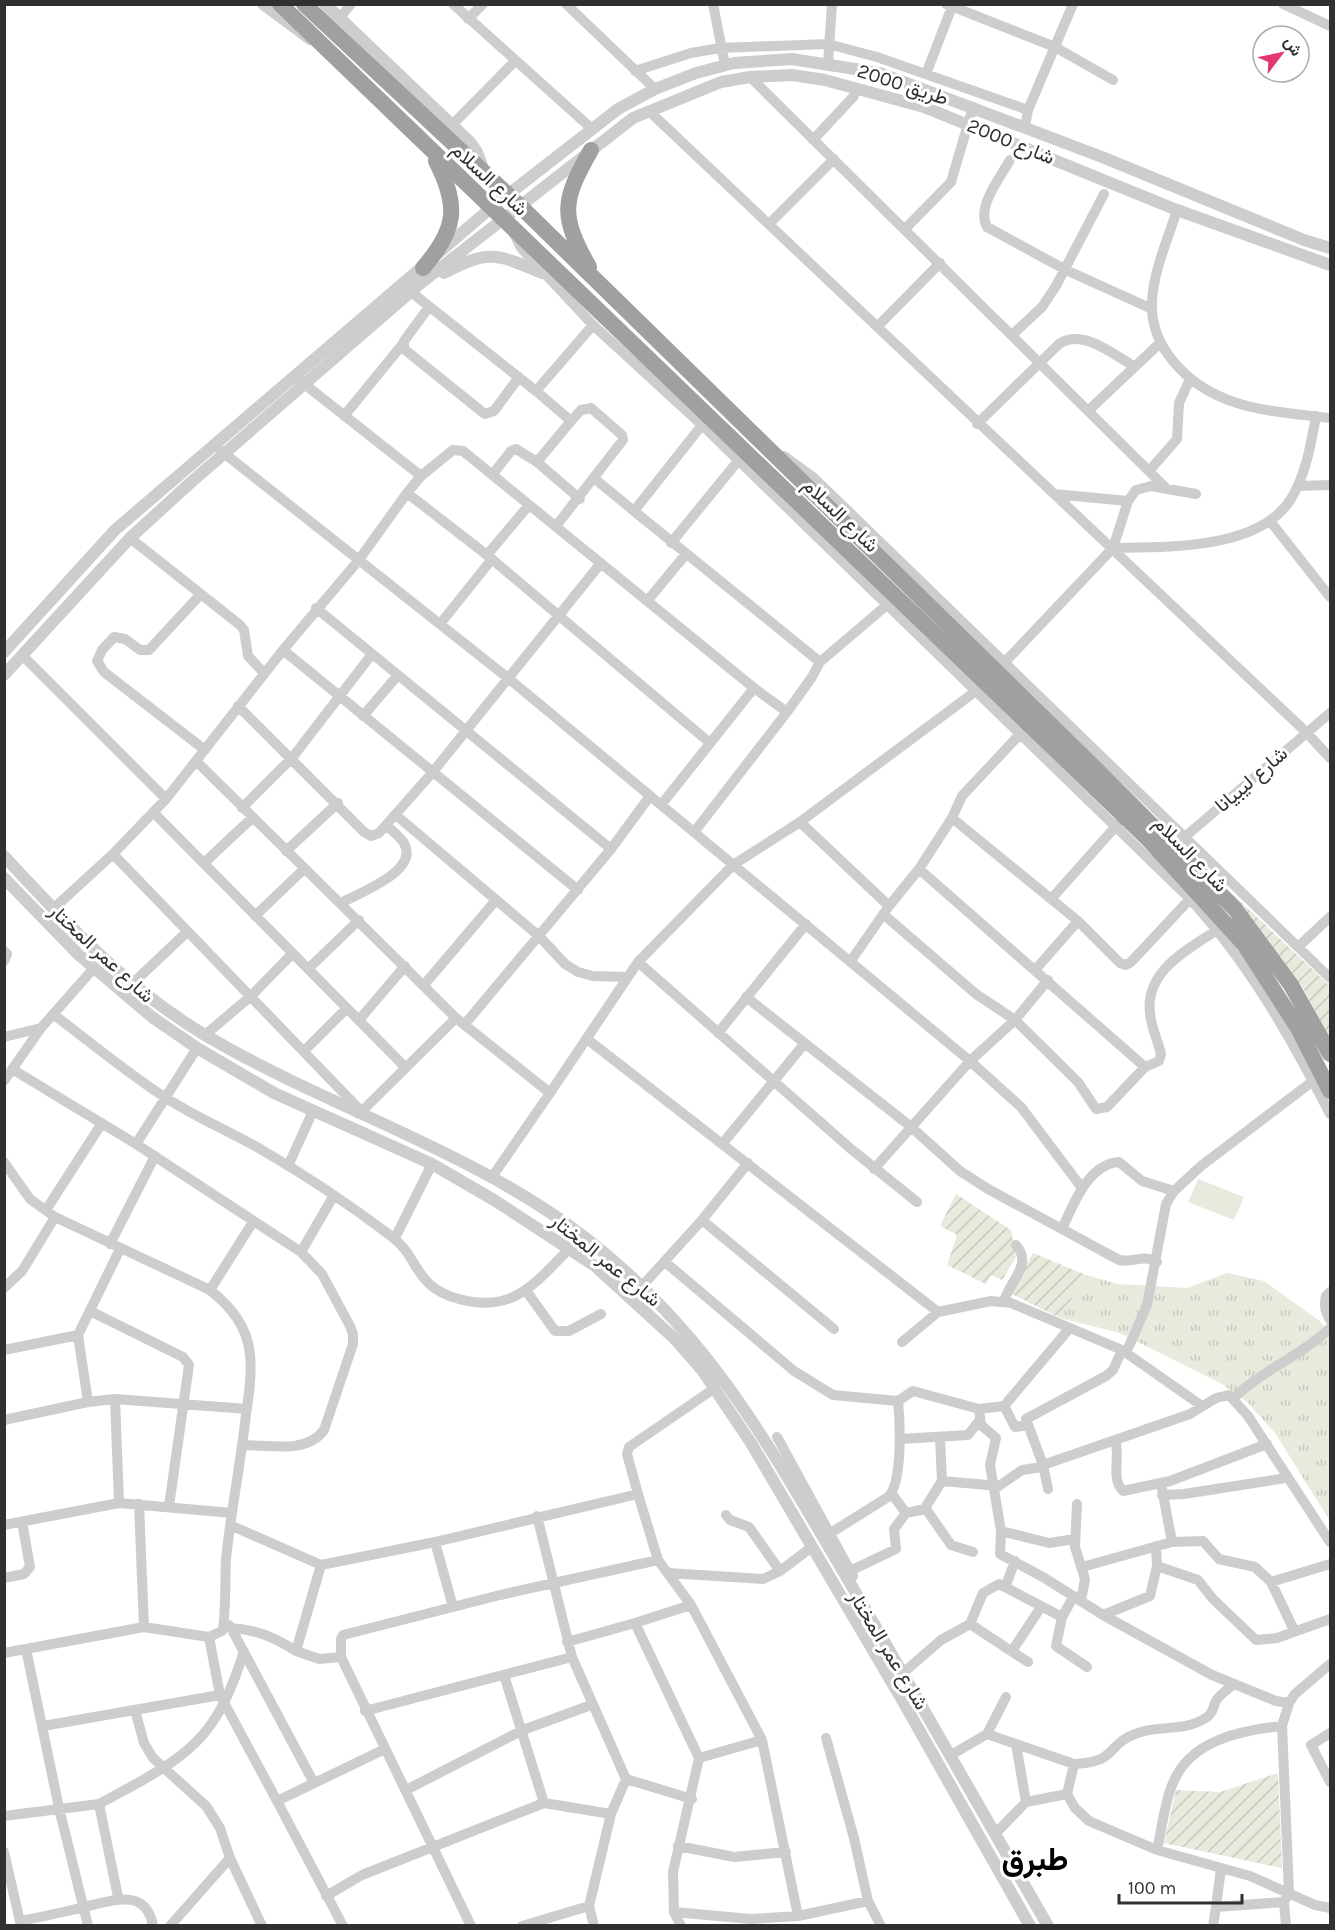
<svg xmlns="http://www.w3.org/2000/svg" width="1335" height="1930" font-family="Karla,Vazirmatn,sans-serif">
<style>
.grass{fill:url(#grass-tufts)}
.garden{fill:url(#garden-furrows)}
.pitch{fill:#e7eadc}
.lines{fill:none;stroke-linecap:round;stroke-linejoin:round}
.minor{stroke:#cdcdcd;stroke-width:10}
.tertiary{stroke:#cdcdcd;stroke-width:12}
.trunk{stroke:#a0a0a0;stroke-width:16}
.labels{text-anchor:middle;stroke-width:6;stroke-linejoin:round;paint-order:stroke}
.street-label{font-size:20px;fill:#303030;stroke:#fff}
.town-label{font-size:32px;font-weight:bold;fill:#000;stroke:#fff}
</style>
<defs>
<pattern id="grass-tufts" width="24" height="20" patternUnits="userSpaceOnUse" patternTransform="scale(1.5)"><rect width="24" height="20" fill="#e7eadc"/><path d="M3 7l-1-3M5 7V3M7 7l1-3M15 17l-1-3M17 17v-4M19 17l1-3" fill="none" stroke="#c6c9bd"/></pattern>
<pattern id="garden-furrows" width="10" height="10" patternUnits="userSpaceOnUse" patternTransform="scale(1.5)"><rect width="10" height="10" fill="#e7eadc"/><path d="M-1 1l2-2M0 10L10 0M9 11l2-2" fill="none" stroke="#c6c9bd"/></pattern>
</defs>
<rect width="100%" height="100%" fill="#fff"/>
<path class="grass" d="M 1227,1273 L 1264,1281 L 1321,1322 L 1330,1335 L 1330,1521 L 1275,1433 L 1247,1402 L 1222,1384 L 1120,1333 L 1060,1318 L 1086,1275 L 1118,1284 L 1187,1288 Z"/>
<path class="garden" d="M 1225,887 L 1330,986 L 1330,1042 L 1303,988 Z
M 956,1194 L 1011,1230 L 1016,1257 L 1002,1280 L 991,1275 L 986,1284 L 947,1265 L 957,1235 L 940,1226 Z
M 1033,1253 L 1086,1275 L 1060,1318 L 1010,1293 Z
M 1278,1773 L 1282,1868 L 1164,1843 L 1176,1790 L 1220,1792 Z"/>
<path class="pitch" d="M 1198,1179 L 1244,1197 L 1234,1220 L 1188,1202 Z"/>
<g class="lines">
<path class="minor" d="M 453,4 L 591,128
M 566,4 L 655,89
M 713,4 L 725,65
M 946,4 L 1055,47 L 1113,80
M 1283,4 L 1330,26
M 339,19 L 351,4
M 468,19 L 483,4
M 828,63 L 832,4
M 635,71 L 691,53 L 720,48 L 828,44 L 877,57 L 1028,110
M 926,74 L 953,4
M 750,77 L 1167,489
M 649,111 L 1306,732 L 1330,758
M 452,125 L 514,62
M 1025,127 L 1028,110 L 1073,4
M 813,140 L 854,96
M 1010,160 C 1000,178 976,207 987,227 L 1066,270 L 1152,309
M 1177,210 C 1168,239 1153,272 1152,302 C 1151,324 1159,344 1173,361 C 1213,410 1272,411 1330,418
M 769,224 L 834,159
M 905,229 L 951,182 L 973,107
M 514,234 L 521,248 L 593,325 L 702,425 L 1190,899 C 1249,963 1291,1038 1330,1114
M 411,292 L 536,391 L 593,325
M 429,307 L 404,341 L 404,349 L 481,411 L 485,414 L 494,411 L 519,377
M 877,327 L 940,263
M 1013,334 L 1042,307 L 1056,286 L 1104,194
M 298,379 L 421,476
M 536,391 L 571,421 L 537,462 L 580,499
M 1089,410 L 1161,342
M 344,416 L 402,345
M 977,424 L 1059,344 C 1083,328 1114,355 1135,367
M 702,425 L 634,511 L 820,662
M 220,450 L 508,678 L 970,1061 L 1021,1107 L 1082,1188
M 784,456 L 813,477 L 1330,978
M 1149,471 L 1177,439 L 1179,403 L 1190,379
M 492,475 L 511,451 L 516,449 L 537,462
M 595,479 L 634,511
M 1298,486 L 1330,485
M 407,493 L 487,555 L 710,743
M 1054,494 L 1128,501
M 1270,521 L 1330,597
M 556,526 L 623,440 L 622,435 L 591,408 L 581,410 L 571,421
M 130,538 L 240,625 L 244,630 L 248,656 L 264,673
M 671,543 L 738,461
M 1113,548 C 1165,547 1259,550 1291,499 C 1306,474 1311,444 1316,416
M 487,555 L 529,505
M 201,594 L 149,650 L 140,650 L 125,639 L 114,637 L 102,650 L 97,661 L 104,672 L 205,750
M 648,600 L 686,554
M 316,608 L 611,849
M 440,624 L 492,559
M 283,650 L 578,890
M 22,655 L 166,799
M 1005,662 L 1113,548 L 1128,501 L 1136,490 L 1151,486 L 1196,494
M 238,706 L 364,832 L 371,836 L 379,833 L 432,773 L 601,563
M 363,716 L 398,675
M 196,761 L 456,1018 L 359,1114
M 661,805 L 754,688
M 242,808 L 292,758 L 372,654
M 153,812 L 405,1067
M 397,816 L 540,937 L 565,964 L 578,972 L 593,976 L 627,977
M 952,818 L 1078,921 L 1120,963 L 1126,965 L 1131,962 L 1190,899
M 800,822 L 889,906
M 695,831 L 787,712 L 812,677 L 820,662 L 888,604
M 1180,841 L 1330,713
M 286,851 L 338,803
M 113,854 L 361,1111
M 204,863 L 252,818
M 919,869 L 1145,1067 L 1159,1061 L 1161,1054 C 1158,1041 1151,1027 1150,1013 C 1145,971 1187,950 1217,930
M 1052,898 L 1117,825
M 341,903 C 359,893 420,871 404,843 C 400,837 393,831 387,826
M 53,909 L 113,854 L 166,799 L 283,650 L 358,561 L 407,493 L 421,476 L 453,450 L 463,451 L 754,688 L 787,712
M 883,914 L 976,994 L 1015,1020 L 1078,1082 L 1096,1109 L 1107,1107 L 1145,1067
M 255,916 L 304,869
M 1298,947 L 1330,917
M 4,951 L 7,954 L 4,961
M 638,962 L 851,1149 L 917,1202
M 850,962 L 889,906 L 919,869 L 952,818 L 962,796 L 1021,733
M 308,969 L 359,920
M 1035,970 L 1078,921
M 132,984 L 187,932
M 424,985 L 496,900
M 746,997 L 910,1126 L 960,1171 L 988,1189 L 1119,1260 C 1133,1263 1143,1254 1157,1262
M 53,1014 C 90,1042 127,1073 166,1098 C 197,1118 231,1132 262,1150 C 307,1176 350,1205 391,1236 C 420,1257 413,1287 459,1299 C 514,1314 535,1283 570,1248
M 456,1018 L 550,1093 L 638,962 L 733,865 L 800,822 L 976,691
M 359,1020 L 405,966
M 465,1024 L 611,849 L 650,796
M 718,1033 L 806,924
M 205,1035 L 251,996 L 292,954
M 4,1037 L 41,1028
M 587,1039 L 938,1312
M 304,1051 L 347,1008
M 12,1069 L 136,1144 L 301,1252 L 334,1195
M 4,1081 L 41,1028 L 94,968
M 723,1143 L 805,1043
M 136,1144 L 197,1048
M 4,1162 L 30,1199 L 55,1217 L 210,1290 C 231,1307 247,1326 250,1354 C 252,1374 249,1394 246,1414 C 241,1462 231,1510 226,1559 C 225,1573 226,1624 222,1631 L 209,1637 L 144,1627 L 4,1653
M 288,1166 L 313,1111
M 874,1169 L 970,1061 L 1015,1020 L 1048,980
M 492,1177 L 550,1093
M 46,1210 L 102,1123
M 702,1220 L 834,1329
M 1062,1229 C 1073,1205 1088,1164 1119,1162 L 1142,1181 L 1174,1191
M 395,1238 L 432,1164
M 110,1244 L 155,1156
M 665,1262 L 794,1371 L 833,1395 L 898,1401 L 913,1391 L 979,1409 L 1004,1406
M 643,1285 L 702,1220 L 748,1163
M 4,1288 L 22,1271 L 55,1217
M 210,1290 L 253,1222
M 527,1292 L 555,1331 L 569,1331 L 601,1314
M 1330,1292 L 1326,1296 C 1324,1306 1325,1311 1330,1320
M 1004,1302 C 1008,1282 1034,1265 1016,1245
M 90,1311 L 183,1357 L 189,1365 L 169,1506
M 902,1342 L 938,1312 L 991,1301 L 1011,1303 L 1122,1350 L 1202,1406
M 4,1350 L 78,1335
M 1126,1353 L 1147,1305 L 1166,1204 L 1174,1191 L 1201,1166 L 1313,1081
M 1234,1398 C 1262,1370 1301,1356 1330,1328
M 115,1399 L 119,1503
M 88,1402 L 78,1335 L 120,1249
M 979,1409 L 981,1425 L 996,1438 L 990,1465 L 1001,1531 L 1000,1554 L 1043,1577 L 1103,1615 L 1212,1675 L 1276,1701 L 1289,1703 L 1295,1694 L 1330,1664
M 4,1420 L 88,1402 L 115,1399 L 247,1409
M 1028,1425 L 1015,1427 L 1004,1406 L 1069,1329
M 777,1437 L 853,1576
M 900,1439 L 968,1435 L 979,1421
M 1115,1440 C 1121,1457 1110,1478 1123,1491 L 1170,1481 L 1267,1444
M 243,1445 C 269,1445 307,1454 324,1430 L 353,1344 L 353,1334 L 350,1326 L 322,1274 L 301,1252
M 1043,1465 L 1190,1414 L 1216,1398 L 1229,1395 L 1248,1416 L 1330,1542
M 942,1481 L 999,1486 L 1022,1470 L 1042,1467
M 1048,1489 L 1043,1465 L 1026,1419 L 1106,1376 L 1113,1370 L 1122,1350
M 1162,1489 L 1172,1542
M 638,1494 L 627,1454 L 629,1447 L 715,1388
M 892,1494 L 906,1513 L 926,1509 L 951,1545 L 973,1552
M 1162,1495 L 1184,1494 L 1286,1478
M 139,1504 L 144,1627
M 1077,1504 L 1075,1547 L 1085,1579 L 1081,1601
M 925,1508 L 942,1481 L 940,1437
M 726,1515 L 730,1520 L 749,1527 L 780,1571
M 537,1516 L 572,1657 L 626,1779
M 4,1525 L 119,1503 L 232,1513
M 230,1525 L 321,1565 L 435,1542 L 638,1494 L 658,1560 L 691,1605 L 762,1740 L 798,1916 L 751,1919 L 674,1912
M 1001,1531 L 1049,1543 L 1075,1539
M 829,1534 L 888,1497 C 903,1483 900,1421 898,1401
M 435,1542 L 453,1607
M 321,1565 L 296,1651 L 319,1659 L 341,1657
M 1157,1566 L 1198,1580 L 1213,1599 L 1256,1640 L 1277,1638 L 1330,1619
M 1082,1567 L 1172,1542 L 1203,1541 L 1219,1559 L 1255,1567 L 1271,1582 L 1294,1630
M 850,1571 L 896,1549 L 894,1529 L 906,1513
M 668,1573 L 763,1579 L 780,1571 L 812,1547
M 4,1578 L 24,1574 L 30,1567 L 22,1522
M 1271,1582 L 1330,1564
M 1006,1585 L 1015,1561
M 1103,1615 L 1150,1596 L 1157,1566 L 1156,1546
M 1062,1617 L 1056,1646 L 1087,1667
M 970,1624 L 1028,1662
M 229,1625 L 231,1628 C 257,1630 274,1637 296,1651
M 231,1628 L 314,1783
M 209,1637 L 220,1695 L 277,1801 L 385,1749
M 567,1642 L 635,1623
M 26,1649 L 59,1808 L 88,1926
M 1012,1651 L 1041,1607
M 903,1673 L 941,1640 L 970,1624 L 983,1593 L 999,1584 L 1062,1617 L 1074,1596
M 504,1675 L 544,1803
M 1006,1697 L 987,1734 L 1074,1764 L 1067,1794 L 1075,1808 L 1089,1821 L 1157,1850 L 1250,1876 L 1315,1905 L 1330,1908
M 135,1710 L 144,1743 L 153,1758 L 206,1806 L 220,1828 L 230,1858 L 262,1926
M 365,1711 L 572,1657
M 43,1726 L 220,1695
M 1330,1733 L 1311,1745 L 1330,1782
M 826,1738 L 854,1838 L 868,1901 L 881,1926
M 1016,1744 L 1026,1802
M 951,1755 L 987,1734
M 699,1758 L 762,1740
M 1074,1764 C 1118,1762 1106,1745 1135,1734 C 1158,1724 1184,1733 1207,1717 C 1213,1713 1213,1707 1216,1701 C 1219,1695 1227,1690 1233,1685
M 406,1790 L 523,1730 L 591,1705
M 277,1801 L 343,1926
M 99,1804 C 182,1759 215,1746 244,1651
M 4,1816 L 99,1804 L 118,1897
M 995,1834 L 1026,1802 L 1067,1794
M 678,1846 L 734,1857 L 786,1852
M 1157,1850 C 1162,1829 1164,1803 1173,1783 C 1190,1740 1242,1730 1282,1726
M 4,1852 L 21,1926
M 326,1896 L 362,1875 L 544,1803 L 611,1814
M 1284,1902 L 1286,1926
M 589,1906 L 594,1926
M 1216,1907 L 1221,1868
M 798,1916 L 868,1901
M 20,1921 C 40,1917 60,1913 80,1908 C 106,1903 146,1884 153,1926
M 170,1926 L 230,1858
M 471,1926 L 341,1657 L 341,1639 L 343,1635 L 500,1595 L 658,1560
M 522,1926 L 589,1906 L 611,1814 L 626,1779 L 692,1799
M 681,1926 L 674,1912 L 673,1872 L 699,1758 L 635,1623 L 691,1605
M 1213,1926 L 1216,1907 L 1284,1902 L 1289,1892 L 1282,1726 L 1289,1703"/>
<path class="tertiary" d="M 263,4 L 310,39
M 325,4 L 470,142 L 477,152 L 484,171
M 444,273 C 489,249 497,254 542,273
M 4,652 L 115,530 L 492,207 L 618,109 L 655,89 L 696,73 L 734,63 L 792,59 L 880,73 L 1102,157 L 1304,240 L 1330,248
M 4,675 L 130,538 L 189,484 L 421,283 L 633,118 L 721,82 L 750,77 L 792,75 L 825,80 L 924,107 L 1177,210 L 1330,265
M 4,856 C 66,923 126,988 205,1035 C 330,1109 478,1152 592,1243 C 712,1338 771,1449 847,1578 C 915,1693 981,1810 1048,1926
M 4,878 L 79,955 L 152,1017 L 197,1048 L 274,1093 L 432,1164 L 494,1200 L 595,1266 L 675,1339 L 702,1370 L 751,1443 L 901,1698 L 1030,1926"/>
<path class="trunk" d="M 280,4 L 1150,841 L 1244,944 L 1298,1028 L 1330,1091
M 304,4 L 520,206 L 1098,771 L 1235,909 L 1291,985 L 1330,1054
M 589,267 C 560,215 562,201 591,150
M 423,268 C 457,229 459,206 436,161"/>
</g>
<g class="labels">
<g class="street-label">
<text transform="translate(903 84) rotate(18)" y="7">طريق 2000</text>
<text transform="translate(1011 141) rotate(22)" y="7">شارع 2000</text>
<text transform="translate(490 179) rotate(43)" y="7">شارع السلام</text>
<text transform="translate(841 515) rotate(44)" y="7">شارع السلام</text>
<text transform="translate(1251 779) rotate(-41)" y="7">شارع ليبيانا</text>
<text transform="translate(1191 854) rotate(46)" y="7">شارع السلام</text>
<text transform="translate(102 953) rotate(43)" y="7">شارع عمر المختار</text>
<text transform="translate(606 1260) rotate(39)" y="7">شارع عمر المختار</text>
<text transform="translate(889 1650) rotate(59)" y="7">شارع عمر المختار</text>
</g>
<g class="town-label">
<text x="1035" y="1870">طبرق</text>
</g>
</g>
<rect width="1335" height="1930" fill="none" stroke="#303030" stroke-width="12"/>
<g transform="translate(1281 54) rotate(58)"><circle r="28" fill="#ffffff" stroke="#acacac" stroke-width="1.5"/>
<path d="M0-4.5L10 22L0 15L-10 22Z" fill="#e4366f"/>
<text y="-9" font-size="16" font-weight="bold" text-anchor="middle" fill="#303030">ش</text>
</g>
<path d="M1119 1894v9h123v-9" fill="none" stroke="#303030" stroke-width="3"/>
<text x="1128" y="1894" font-size="18" fill="#303030" stroke="#ffffff" stroke-width="4.5" paint-order="stroke">100 m</text>
</svg>
